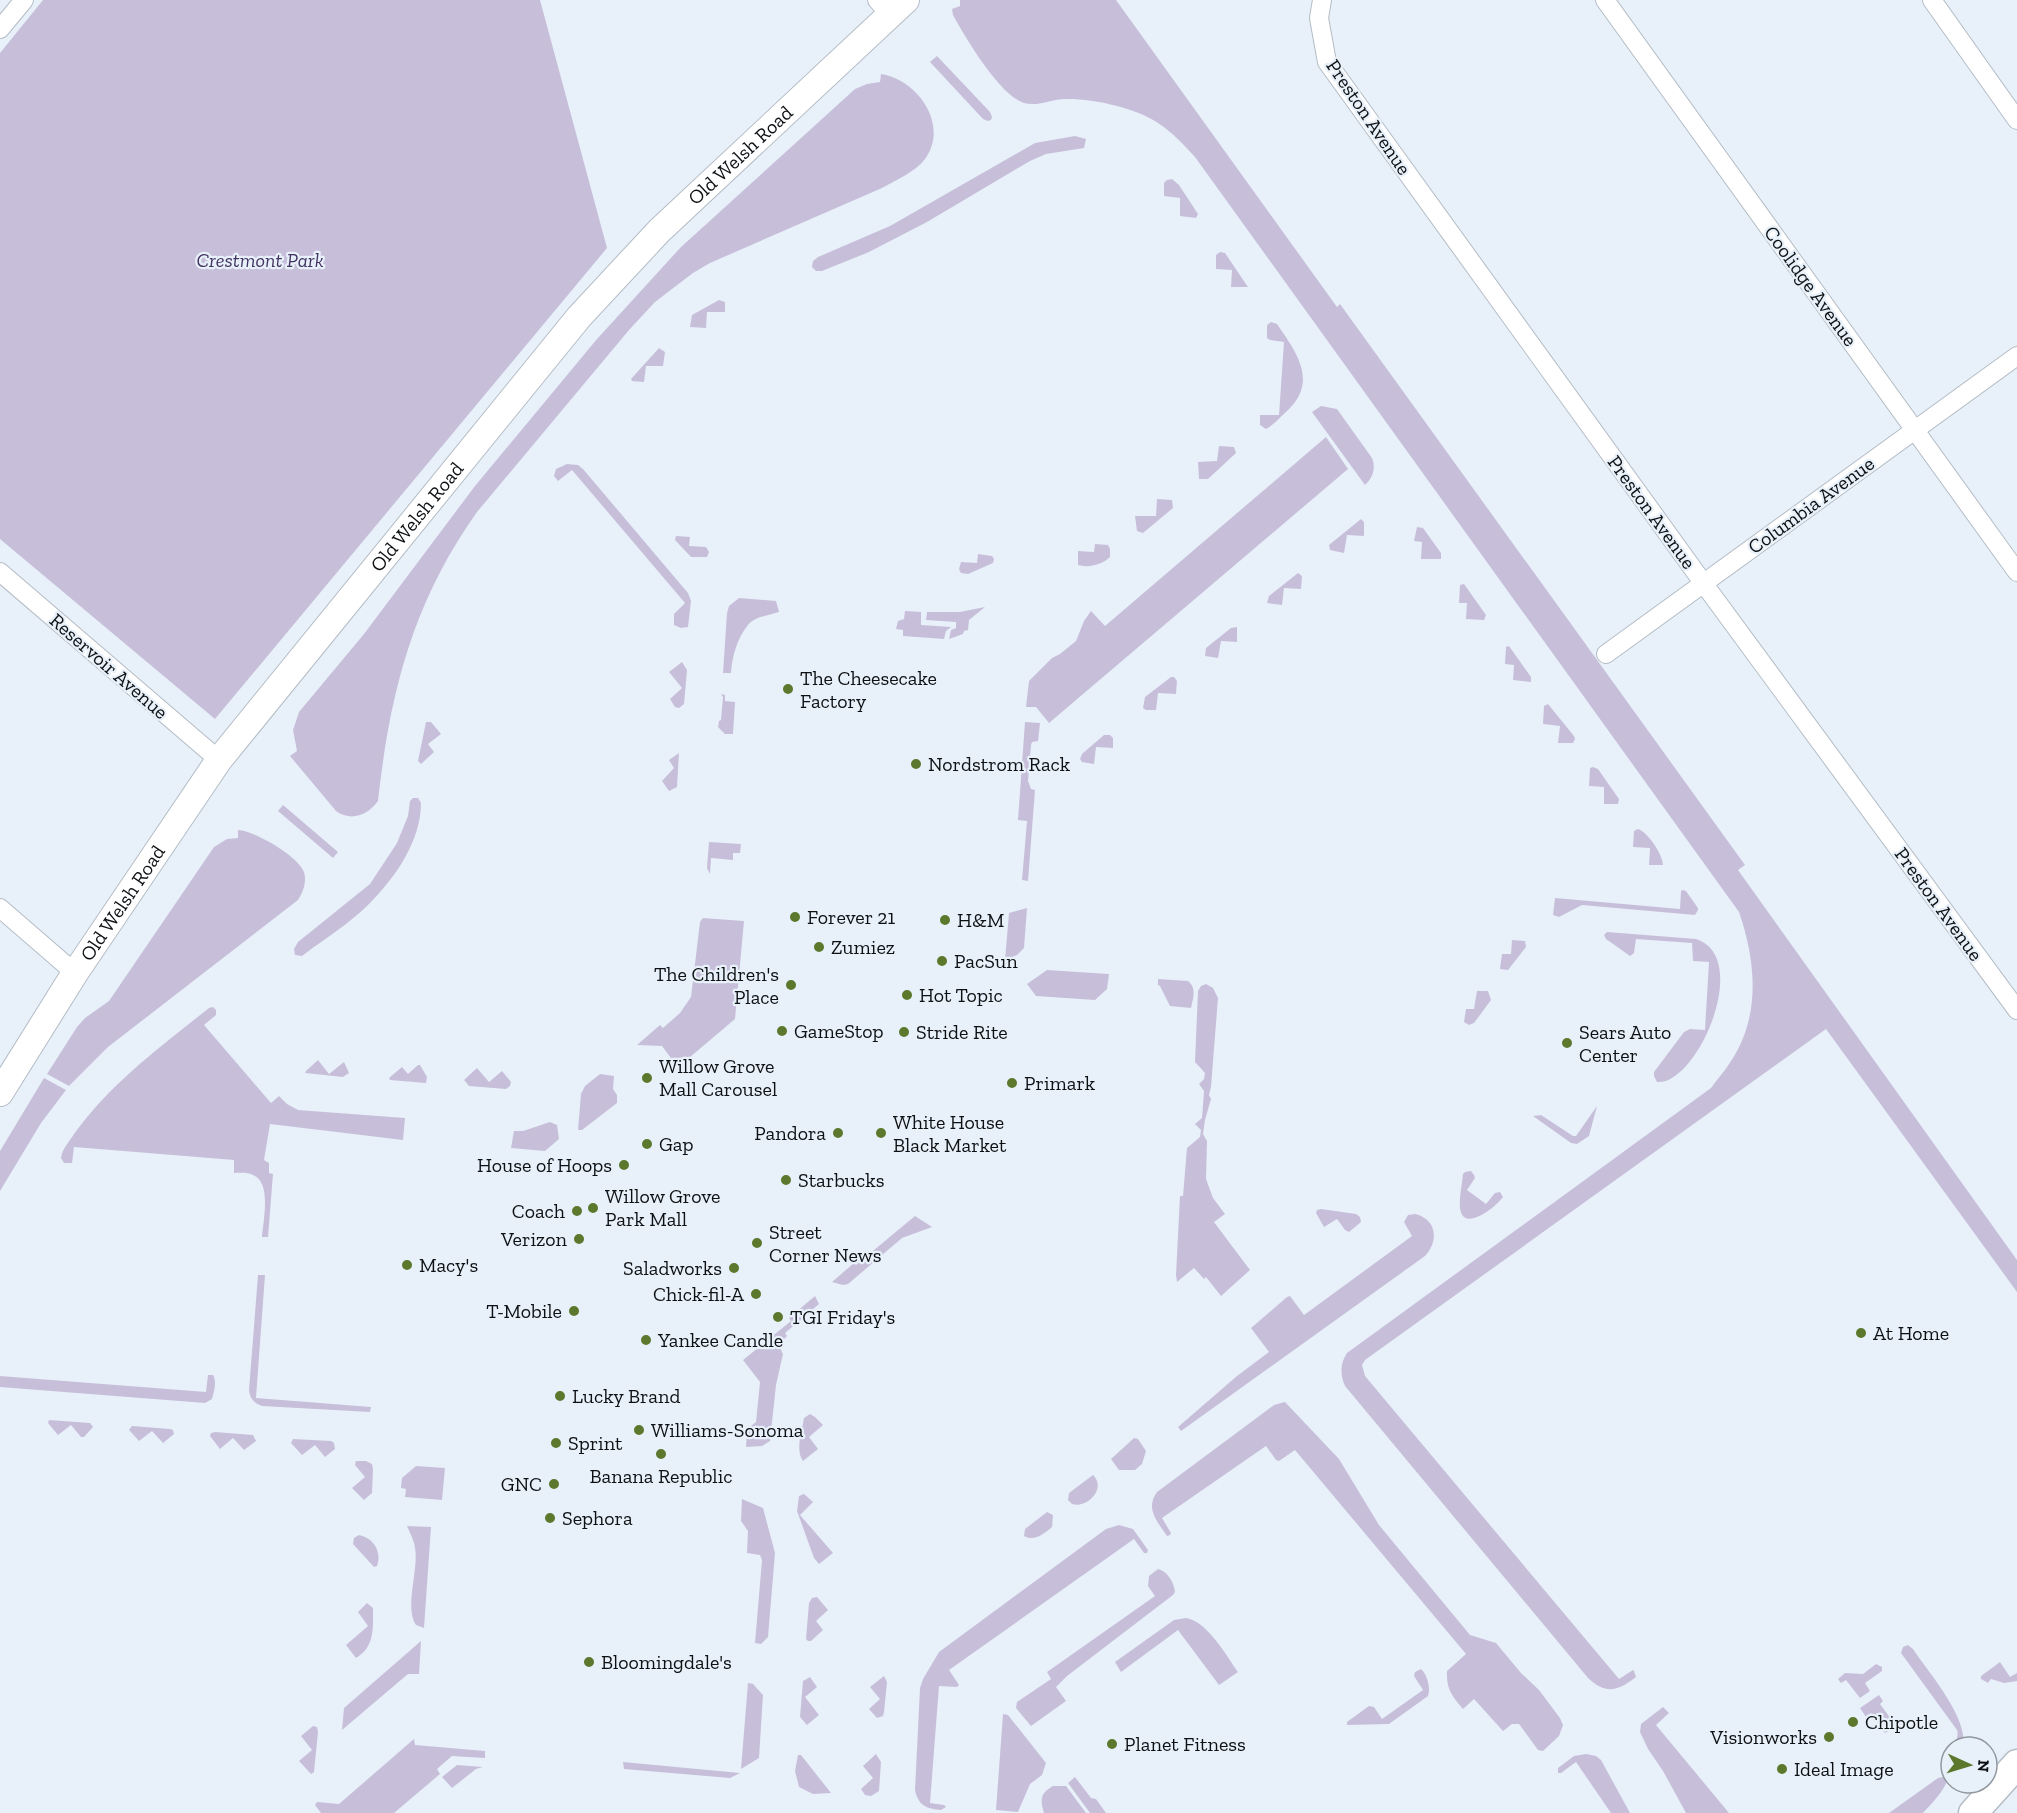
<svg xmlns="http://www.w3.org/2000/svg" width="2017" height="1813" font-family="'Zilla Slab',serif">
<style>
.green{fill:#c7bfda}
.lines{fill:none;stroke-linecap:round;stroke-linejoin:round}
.street-casing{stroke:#b4bcc5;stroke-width:20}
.secondary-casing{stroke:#b4bcc5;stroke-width:28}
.primary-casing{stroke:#b4bcc5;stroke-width:31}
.street{stroke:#fff;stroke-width:18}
.secondary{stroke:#fff;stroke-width:26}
.primary{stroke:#fff;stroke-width:28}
.poi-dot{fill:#5b782d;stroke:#e8f1fa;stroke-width:2}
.labels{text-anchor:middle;stroke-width:4.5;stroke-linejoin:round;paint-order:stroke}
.street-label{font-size:20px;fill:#0e1114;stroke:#e8f1fa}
.park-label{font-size:20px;font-style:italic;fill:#443464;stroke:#e8f1fa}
.poi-label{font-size:20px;fill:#0e1114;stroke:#e8f1fa;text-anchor:start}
</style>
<rect width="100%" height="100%" fill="#e8f1fa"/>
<path class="green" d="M 43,0 L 540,0 L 607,248 L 215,719 L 0,539 L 0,53 Z
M 960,0 L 1116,0 L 1337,307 L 1340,304 L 1745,865 L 1738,870 L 2017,1260 L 2017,1292 L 1826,1029 L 1365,1360 L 1362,1365 L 1365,1376 L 1619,1679 L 1633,1670 L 1634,1671 L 1636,1677 C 1618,1691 1606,1695 1588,1678 L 1345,1386 C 1340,1375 1340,1363 1347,1353 L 1711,1088 C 1717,1079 1725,1071 1731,1061 C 1761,1016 1756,961 1739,912 L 1195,157 C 1184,145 1172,132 1158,123 C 1137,108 1091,98 1065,99 C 1052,99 1038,107 1024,103 C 1000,96 965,37 953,15 L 952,9 L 960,6 Z
M 937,56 L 990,112 L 992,117 L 991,120 L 988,121 L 983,119 L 930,62 Z
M 881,74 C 917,79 950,125 925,159 C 915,172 896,180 882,188 L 710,263 L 693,273 L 655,302 L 629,330 L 477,512 C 413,602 390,692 378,801 C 368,815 351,822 336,811 L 290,756 L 297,751 L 293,730 L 299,712 L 364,634 L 475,486 L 597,339 L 681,247 L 855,89 L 867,84 L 880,82 Z
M 1075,136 L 1086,139 L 1084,148 L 1046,154 L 1030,161 L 927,222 L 869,252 L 822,271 L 816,271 L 812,267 L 813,261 L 818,257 L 890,226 L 1035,143 Z
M 1172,179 L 1179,185 L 1198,214 L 1196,218 L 1180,216 L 1180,198 L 1164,196 L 1164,183 L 1167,180 Z
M 1220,252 L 1225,253 L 1248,287 L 1231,287 L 1232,270 L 1216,269 L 1216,255 Z
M 719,300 L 725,302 L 725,312 L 707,312 L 706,328 L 690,327 L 692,315 Z
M 1271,322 L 1277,324 C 1296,352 1319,381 1287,411 C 1280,417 1274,425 1266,429 L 1260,425 L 1260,415 L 1279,415 L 1284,342 L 1270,340 L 1267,338 L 1267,325 Z
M 659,348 L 665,352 L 663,366 L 646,366 L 644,382 L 632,381 L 631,379 Z
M 1321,406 L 1337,409 L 1372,458 C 1376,468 1373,478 1365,485 L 1312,412 Z
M 1326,437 L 1348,469 L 1049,723 L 1036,707 L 1026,707 L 1029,681 L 1052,658 L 1060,654 L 1076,641 L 1084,621 L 1091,611 L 1105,626 Z
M 1219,446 L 1234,447 L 1236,453 L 1208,479 L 1199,479 L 1198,462 L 1217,461 Z
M 567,464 L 578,465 L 583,469 L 688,593 L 691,601 L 688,627 L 681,628 L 674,625 L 674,614 L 685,603 L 572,470 L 558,481 L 554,476 L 556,469 Z
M 1157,499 L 1172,500 L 1173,508 L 1143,533 L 1137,531 L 1135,516 L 1156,516 Z
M 1361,519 L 1364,522 L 1364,536 L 1347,535 L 1344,553 L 1330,550 L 1329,545 Z
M 1417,527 L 1423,528 L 1441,553 L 1441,559 L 1421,559 L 1422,542 L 1414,541 Z
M 676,536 L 690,537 L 689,546 L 706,547 L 709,552 L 707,557 L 691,557 L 675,540 Z
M 1095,544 L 1108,545 L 1110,549 L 1110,557 C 1102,565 1088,568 1078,565 L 1078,551 L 1094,552 Z
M 978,554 L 992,556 L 994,559 L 993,563 L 968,574 L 961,573 L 959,569 L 961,562 L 977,563 Z
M 1298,573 L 1302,576 L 1301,589 L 1284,588 L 1282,605 L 1267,603 L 1269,596 Z
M 1464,584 L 1486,615 L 1484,620 L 1466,619 L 1467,603 L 1459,603 L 1460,585 Z
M 739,598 L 776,601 L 779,612 C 770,615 754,617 748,625 C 737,638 732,657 731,673 L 723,673 L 727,613 L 729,606 Z
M 985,607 L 969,620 L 968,630 L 964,631 L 963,634 L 949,639 L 951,630 L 956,628 L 956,622 L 926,620 L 927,612 L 960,612 Z
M 905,611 L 921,612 L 921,625 L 951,627 L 946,631 L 944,639 L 903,636 L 903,630 L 896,629 L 898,621 L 904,619 Z
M 1237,627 L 1237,642 L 1221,641 L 1218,658 L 1205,656 L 1206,648 L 1231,628 Z
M 1509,646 L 1531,677 L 1531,682 L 1513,680 L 1514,665 L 1505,664 L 1506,647 Z
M 682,662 L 687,670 L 684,704 L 679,708 L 675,707 L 670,699 L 682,688 L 669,672 Z
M 1171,677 L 1174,677 L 1177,681 L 1176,694 L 1158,693 L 1156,710 L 1146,710 L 1143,708 L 1145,697 Z
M 721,694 L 725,695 L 725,701 L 735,702 L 733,734 L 725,734 L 718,727 L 719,721 L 721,720 L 723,697 Z
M 1548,704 L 1574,736 L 1575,739 L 1573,743 L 1558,743 L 1560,726 L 1543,724 L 1544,706 Z
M 426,722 L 431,722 L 441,734 L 428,744 L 434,752 L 421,764 L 418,761 Z
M 1025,722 L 1040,723 L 1038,741 L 1032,742 L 1031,745 L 1028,781 L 1031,789 L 1035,790 L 1028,881 L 1022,880 L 1027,821 L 1018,820 Z
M 1104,735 L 1110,735 L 1113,738 L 1113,748 L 1096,747 L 1094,764 L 1082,762 L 1080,759 L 1082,754 Z
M 679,753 L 677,787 L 669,791 L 662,781 L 674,768 L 669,760 Z
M 1593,767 L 1598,769 L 1619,799 L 1618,804 L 1604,804 L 1604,787 L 1589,786 L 1590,768 Z
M 413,798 L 418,798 L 421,803 C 421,841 395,878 369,904 C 350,923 326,938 306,953 L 302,956 L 295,955 L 294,949 L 298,942 L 370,884 L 397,843 L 408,816 L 410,801 Z
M 283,805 L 338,852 L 333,858 L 278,811 Z
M 1638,829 C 1648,832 1663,855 1663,865 L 1649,865 L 1650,848 L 1633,847 L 1634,831 Z
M 238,830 C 255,831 298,856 304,872 C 307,882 303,892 298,900 L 108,1047 L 69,1086 L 47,1074 L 77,1027 L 85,1018 L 109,1001 L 214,847 L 227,839 L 238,838 Z
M 709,842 L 741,844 L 740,853 L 733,853 L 733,860 L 711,858 L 710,874 L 707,868 Z
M 1683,890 L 1686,891 L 1698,908 L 1698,910 L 1695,915 L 1582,905 L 1559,917 L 1553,915 L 1555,898 L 1680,909 L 1681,891 Z
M 1027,908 L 1024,948 L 1017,955 L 1005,960 L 1009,913 Z
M 703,918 L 744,921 L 735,1019 L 683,1063 L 687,1069 L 682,1073 L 662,1046 L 637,1045 L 660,1025 L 663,1028 L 680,1013 L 691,997 L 700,922 Z
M 1607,932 L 1696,939 C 1753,957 1697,1086 1657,1082 L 1654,1076 L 1654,1072 L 1684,1032 L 1690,1029 L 1705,1030 L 1709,962 L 1693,961 L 1692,943 L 1636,939 L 1634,953 L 1630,956 L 1606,939 L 1604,935 Z
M 1512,940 L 1525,941 L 1526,947 L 1508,970 L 1500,969 L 1502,954 L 1511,954 Z
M 1047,970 L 1109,974 L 1107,989 L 1095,1000 L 1036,996 L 1027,984 Z
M 1158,979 L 1188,981 C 1197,988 1193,998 1191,1008 L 1170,1006 L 1160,986 L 1158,985 Z
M 1206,984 L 1213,988 L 1218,998 L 1211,1087 L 1209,1095 L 1211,1099 L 1205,1120 L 1203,1134 L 1207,1141 L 1206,1179 L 1213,1198 L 1225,1214 L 1214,1222 L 1250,1270 L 1221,1296 L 1206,1277 L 1204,1279 L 1194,1268 L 1177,1282 L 1176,1275 L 1180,1196 L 1183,1196 L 1187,1148 L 1200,1137 L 1201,1130 L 1195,1124 L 1202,1118 L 1204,1091 L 1199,1084 L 1204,1079 L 1205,1073 L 1195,1062 L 1198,991 L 1201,986 Z
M 1477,991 L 1488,991 L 1491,1000 L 1474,1023 L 1469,1025 L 1464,1022 L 1466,1009 L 1474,1009 Z
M 213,1007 L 216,1010 L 216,1015 L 204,1025 L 271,1103 L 279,1096 L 287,1104 L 298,1110 L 405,1118 L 403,1140 L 270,1124 L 264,1160 L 269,1163 L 269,1173 L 273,1174 L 268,1237 L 262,1237 C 263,1221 272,1182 253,1175 C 247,1172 240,1173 234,1173 L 234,1160 L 74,1147 L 72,1163 L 64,1163 L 61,1158 C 62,1149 69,1142 74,1134 C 111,1083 160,1047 209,1008 Z
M 318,1060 L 329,1074 L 344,1062 L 349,1073 L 343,1077 L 305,1073 L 306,1071 Z
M 418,1065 L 420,1065 L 427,1077 L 426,1083 L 390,1080 L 389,1078 L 402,1067 L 408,1074 Z
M 477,1068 L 489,1082 L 502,1071 L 511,1082 L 510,1086 L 506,1089 L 469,1086 L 464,1080 Z
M 600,1074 L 614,1076 L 613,1089 L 617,1095 L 617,1103 L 582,1130 L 578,1130 L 581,1094 L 585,1086 Z
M 44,1078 L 66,1090 L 41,1123 L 0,1191 L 0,1151 Z
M 1597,1106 L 1589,1136 L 1577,1144 L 1571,1143 L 1533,1116 L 1541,1115 L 1573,1136 L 1576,1136 Z
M 550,1122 L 557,1125 L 559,1139 L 545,1151 L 511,1148 L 514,1131 L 523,1131 Z
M 1471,1171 L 1474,1175 L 1475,1178 L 1467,1190 L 1486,1204 L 1495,1193 L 1500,1192 L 1503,1197 C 1497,1206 1463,1234 1460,1208 C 1459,1197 1462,1185 1463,1174 L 1465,1172 Z
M 1321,1209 L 1356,1214 L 1360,1217 L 1361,1222 L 1349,1232 L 1345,1230 L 1337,1219 L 1324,1227 L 1316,1213 L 1317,1210 Z
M 1415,1214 C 1437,1219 1439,1241 1425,1256 L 1181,1431 L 1178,1427 L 1237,1376 L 1269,1352 L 1251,1328 L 1287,1297 L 1290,1296 L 1304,1315 L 1412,1236 L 1404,1222 L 1408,1215 Z
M 915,1216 L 932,1227 L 902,1238 L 848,1284 L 843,1285 L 832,1282 L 854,1263 L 856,1265 Z
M 258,1275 L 265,1275 L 256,1398 L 371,1407 L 370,1412 L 262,1406 C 254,1403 250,1399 249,1390 Z
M 815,1296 L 819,1304 L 785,1333 L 787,1336 C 781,1342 778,1346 783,1354 L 776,1385 L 770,1441 L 762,1446 L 746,1447 L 747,1429 L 756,1422 L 760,1382 L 743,1360 L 791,1321 L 789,1318 Z
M 208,1375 L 213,1375 C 217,1381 214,1392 212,1399 L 205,1403 L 0,1387 L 0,1376 L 206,1392 Z
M 1285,1402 L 1339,1459 L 1379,1525 L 1470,1635 L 1496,1643 L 1521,1673 L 1539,1690 L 1560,1718 L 1563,1725 L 1559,1736 L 1543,1751 L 1538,1750 L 1519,1724 L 1512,1724 L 1503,1731 L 1474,1699 L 1463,1709 C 1452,1696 1446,1689 1447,1671 L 1466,1654 L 1295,1450 L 1279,1461 L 1276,1460 L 1266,1446 L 1162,1518 L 1171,1533 L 1170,1535 L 1167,1536 C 1157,1521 1145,1509 1157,1492 L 1274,1405 Z
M 810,1414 L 815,1417 L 823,1425 L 809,1437 L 818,1449 L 803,1461 C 795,1450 802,1431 804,1418 Z
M 49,1420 L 90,1423 L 93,1427 L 84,1437 L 81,1437 L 71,1425 L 58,1435 L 48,1423 Z
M 132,1426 L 170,1429 L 173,1430 L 174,1434 L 163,1443 L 152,1431 L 139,1441 L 129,1430 Z
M 215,1432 L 253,1435 L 256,1441 L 244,1450 L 233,1438 L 220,1449 L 210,1436 L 211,1433 Z
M 1134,1438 L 1138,1439 L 1146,1451 L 1142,1464 L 1135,1470 L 1119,1470 L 1111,1459 Z
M 293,1439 L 331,1441 L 334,1443 L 335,1449 L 325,1457 L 315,1445 L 302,1455 L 291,1443 Z
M 356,1461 L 366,1461 L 372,1464 L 373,1469 L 372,1493 L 364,1500 L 352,1488 L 365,1477 L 355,1465 Z
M 416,1466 L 445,1468 L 442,1500 L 405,1497 L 406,1489 L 401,1488 L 402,1478 Z
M 1093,1475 C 1107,1488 1087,1509 1072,1504 L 1068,1500 L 1069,1493 Z
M 804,1494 L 813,1502 L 800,1515 L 833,1553 L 819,1564 L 814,1558 L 797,1511 L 799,1496 Z
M 742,1499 L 763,1508 L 775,1553 L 768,1637 L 761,1644 L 755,1643 L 762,1560 L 760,1555 L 747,1553 L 748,1531 L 741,1521 Z
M 1047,1512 L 1053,1515 L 1052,1527 C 1044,1534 1034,1542 1024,1536 L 1025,1529 Z
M 1119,1525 L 1133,1529 L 1148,1550 L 1147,1553 L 1144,1553 L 1134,1539 L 949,1670 L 959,1685 L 957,1687 L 939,1686 L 930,1803 L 944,1805 L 946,1807 L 941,1810 C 926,1809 918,1805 915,1790 L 920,1688 L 923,1679 L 939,1652 L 1106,1529 Z
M 407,1526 L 431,1527 L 424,1628 L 416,1625 C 404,1607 419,1570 415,1548 C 414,1540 410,1533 407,1526 Z
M 359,1535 C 374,1538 382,1552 377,1566 L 374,1567 L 353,1544 L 354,1538 Z
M 1158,1569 C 1167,1571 1174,1582 1175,1592 L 1173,1595 L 1067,1676 L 1056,1687 L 1066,1701 L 1031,1726 L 1016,1708 L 1017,1702 L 1051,1679 L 1047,1672 L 1155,1596 L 1148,1586 L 1149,1576 Z
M 817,1597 L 828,1610 L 816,1621 L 823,1630 L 811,1641 L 808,1641 L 806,1639 L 809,1603 L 812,1598 Z
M 367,1603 L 373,1608 C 373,1628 375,1647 356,1658 L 346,1645 L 368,1626 L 358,1612 Z
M 1186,1618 C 1207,1621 1226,1655 1238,1672 L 1219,1685 L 1178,1630 L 1121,1672 L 1115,1662 L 1174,1620 Z
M 421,1641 L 419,1674 L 408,1674 L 342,1730 L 344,1708 Z
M 1908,1645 L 1913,1649 C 1928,1672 1969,1718 1963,1747 L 1951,1747 L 1951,1752 L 1948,1748 C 1955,1744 1959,1739 1957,1730 L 1901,1653 L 1903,1647 Z
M 2000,1662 L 2010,1677 L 2017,1673 L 2017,1681 L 2004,1683 L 1991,1679 L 1988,1683 L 1981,1679 L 1981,1676 Z
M 1876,1664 L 1882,1667 L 1882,1671 L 1865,1683 L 1870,1691 L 1860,1698 L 1846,1680 L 1841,1683 L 1838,1679 L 1845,1673 L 1863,1674 Z
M 1421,1669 C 1427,1674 1431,1688 1428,1696 L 1389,1724 L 1347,1725 L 1347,1722 L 1369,1706 L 1374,1707 L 1382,1719 L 1423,1690 L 1414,1676 L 1415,1672 Z
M 884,1676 L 887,1682 L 884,1712 L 883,1716 L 877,1718 L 869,1709 L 880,1699 L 870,1687 Z
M 810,1677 L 817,1687 L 805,1697 L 819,1715 L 807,1725 L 800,1717 L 803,1681 Z
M 748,1683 L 753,1684 L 763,1695 L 759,1758 L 741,1769 Z
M 1879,1695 L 1883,1701 L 1880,1704 L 1894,1723 L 1894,1728 L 1885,1733 L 1871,1713 L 1866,1717 L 1860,1708 Z
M 1663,1707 L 1669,1713 L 1656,1725 L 1729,1813 L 1686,1813 L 1663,1771 L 1648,1749 L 1640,1732 L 1641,1724 Z
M 1003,1714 L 1008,1715 L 1046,1763 L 1042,1775 L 1030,1784 L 1018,1812 L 996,1810 Z
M 313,1726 L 317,1727 L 318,1732 L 314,1772 L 311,1774 L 299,1761 L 312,1750 L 301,1736 Z
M 414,1739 L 415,1745 L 485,1751 L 485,1758 L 452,1756 L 437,1769 L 440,1774 L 394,1813 L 321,1813 L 315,1805 L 317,1802 L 339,1804 Z
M 876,1754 L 881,1762 L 879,1791 L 871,1796 L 865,1795 L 861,1789 L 873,1778 L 863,1766 Z
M 1586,1754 L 1596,1756 L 1601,1760 L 1630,1813 L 1611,1813 L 1576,1762 L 1561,1773 L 1558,1773 L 1558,1768 L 1574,1756 Z
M 798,1755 L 801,1755 L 831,1793 L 813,1794 L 799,1787 L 795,1771 Z
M 623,1762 L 740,1773 L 730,1778 L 624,1769 Z
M 1951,1763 C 1951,1784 1937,1798 1923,1813 L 1889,1813 L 1938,1778 L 1943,1777 Z
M 457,1765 L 483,1767 L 476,1769 L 452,1788 L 442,1777 Z
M 1075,1777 L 1091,1798 L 1096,1799 L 1106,1813 L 1090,1813 L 1068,1783 Z
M 1053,1786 L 1066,1786 L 1086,1813 L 1044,1813 C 1040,1800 1040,1793 1053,1786 Z"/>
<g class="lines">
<g class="street-casing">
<path id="street" d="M 877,0 L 891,15
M 1322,0 L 1319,18 L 1327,62 L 1704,584 L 2017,1010
M 1605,0 L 2017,572
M 1932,0 L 2017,120
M 0,29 L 24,0
M 0,572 L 219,760
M 1606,654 L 2017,356
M 0,908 L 75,973"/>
</g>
<g class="secondary-casing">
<g id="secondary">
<path id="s1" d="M 0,1093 L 75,973 L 219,760 L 579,317 L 659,231 L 906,0"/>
</g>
</g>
<g class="primary-casing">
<path id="primary" d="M 1973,1813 L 2017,1764"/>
</g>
<use href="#street" class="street"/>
<use href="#secondary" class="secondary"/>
<use href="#primary" class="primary"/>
</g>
<g class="poi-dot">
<circle cx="788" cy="689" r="6"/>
<circle cx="916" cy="764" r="6"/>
<circle cx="795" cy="917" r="6"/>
<circle cx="945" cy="920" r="6"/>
<circle cx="819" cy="947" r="6"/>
<circle cx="942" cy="961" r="6"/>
<circle cx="791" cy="985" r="6"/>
<circle cx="907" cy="995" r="6"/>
<circle cx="782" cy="1031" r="6"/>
<circle cx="904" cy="1032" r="6"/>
<circle cx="1567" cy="1043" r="6"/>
<circle cx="647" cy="1078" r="6"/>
<circle cx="1012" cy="1083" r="6"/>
<circle cx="838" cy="1133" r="6"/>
<circle cx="881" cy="1133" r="6"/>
<circle cx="647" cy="1144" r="6"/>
<circle cx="624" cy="1165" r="6"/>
<circle cx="786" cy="1180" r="6"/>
<circle cx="593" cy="1208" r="6"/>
<circle cx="577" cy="1211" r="6"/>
<circle cx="579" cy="1239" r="6"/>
<circle cx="757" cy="1243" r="6"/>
<circle cx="407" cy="1265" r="6"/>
<circle cx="734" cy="1268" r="6"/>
<circle cx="756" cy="1294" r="6"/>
<circle cx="574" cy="1311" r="6"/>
<circle cx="778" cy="1317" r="6"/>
<circle cx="1861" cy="1333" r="6"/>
<circle cx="646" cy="1340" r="6"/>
<circle cx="560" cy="1396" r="6"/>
<circle cx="639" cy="1430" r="6"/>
<circle cx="556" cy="1443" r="6"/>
<circle cx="661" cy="1454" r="6"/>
<circle cx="554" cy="1484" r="6"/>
<circle cx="550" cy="1518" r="6"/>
<circle cx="589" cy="1662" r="6"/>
<circle cx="1853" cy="1722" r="6"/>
<circle cx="1829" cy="1737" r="6"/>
<circle cx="1112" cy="1744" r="6"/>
<circle cx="1782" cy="1769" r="6"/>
</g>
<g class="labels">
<g class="street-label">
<text transform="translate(1369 117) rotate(56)" y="7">Preston Avenue</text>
<text dy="7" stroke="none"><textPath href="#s1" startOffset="1198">Old Welsh Road</textPath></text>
<text transform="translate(1811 286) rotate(54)" y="7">Coolidge Avenue</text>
<text transform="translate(1811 505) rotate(-36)" y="7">Columbia Avenue</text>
<text transform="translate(1652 512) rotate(54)" y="7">Preston Avenue</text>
<text dy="7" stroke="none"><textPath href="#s1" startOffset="712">Old Welsh Road</textPath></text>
<text transform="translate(109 666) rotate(41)" y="7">Reservoir Avenue</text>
<text dy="7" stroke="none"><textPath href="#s1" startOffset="226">Old Welsh Road</textPath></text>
<text transform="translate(1939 904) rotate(54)" y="7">Preston Avenue</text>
</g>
<g class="park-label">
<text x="260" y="267">Crestmont Park</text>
</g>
<g class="poi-label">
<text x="800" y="685">The Cheesecake<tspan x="800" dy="23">Factory</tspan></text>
<text x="928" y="771">Nordstrom Rack</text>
<text x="807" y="924">Forever 21</text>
<text x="957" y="927">H&amp;M</text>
<text x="831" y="954">Zumiez</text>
<text x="954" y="968">PacSun</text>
<text x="779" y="981" text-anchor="end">The Children's<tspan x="779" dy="23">Place</tspan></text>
<text x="919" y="1002">Hot Topic</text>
<text x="794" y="1038">GameStop</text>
<text x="916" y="1039">Stride Rite</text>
<text x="1579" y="1039">Sears Auto<tspan x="1579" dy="23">Center</tspan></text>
<text x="659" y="1073">Willow Grove<tspan x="659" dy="23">Mall Carousel</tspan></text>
<text x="1024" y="1090">Primark</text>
<text x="893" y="1129">White House<tspan x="893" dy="23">Black Market</tspan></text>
<text x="826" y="1140" text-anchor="end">Pandora</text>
<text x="659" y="1151">Gap</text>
<text x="612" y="1172" text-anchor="end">House of Hoops</text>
<text x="798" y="1187">Starbucks</text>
<text x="605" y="1203">Willow Grove<tspan x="605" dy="23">Park Mall</tspan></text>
<text x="565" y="1218" text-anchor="end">Coach</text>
<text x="769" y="1239">Street<tspan x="769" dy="23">Corner News</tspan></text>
<text x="567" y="1246" text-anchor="end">Verizon</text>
<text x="419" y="1272">Macy's</text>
<text x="722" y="1275" text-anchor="end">Saladworks</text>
<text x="744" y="1301" text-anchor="end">Chick-fil-A</text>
<text x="562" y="1318" text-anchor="end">T-Mobile</text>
<text x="790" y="1324">TGI Friday's</text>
<text x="1873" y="1340">At Home</text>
<text x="658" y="1347">Yankee Candle</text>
<text x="572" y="1403">Lucky Brand</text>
<text x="651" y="1437">Williams-Sonoma</text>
<text x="568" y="1450">Sprint</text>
<text x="661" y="1483" text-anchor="middle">Banana Republic</text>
<text x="542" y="1491" text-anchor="end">GNC</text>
<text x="562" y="1525">Sephora</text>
<text x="601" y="1669">Bloomingdale's</text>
<text x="1865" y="1729">Chipotle</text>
<text x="1817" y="1744" text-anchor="end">Visionworks</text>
<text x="1124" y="1751">Planet Fitness</text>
<text x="1794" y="1776">Ideal Image</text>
</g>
</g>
<g transform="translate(1969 1765) rotate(94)"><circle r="28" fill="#e8f1fa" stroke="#91979e" stroke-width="1.5"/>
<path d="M0-4.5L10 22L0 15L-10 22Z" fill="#5b782d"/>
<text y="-9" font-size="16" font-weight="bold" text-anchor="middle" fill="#0e1114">N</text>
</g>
</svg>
